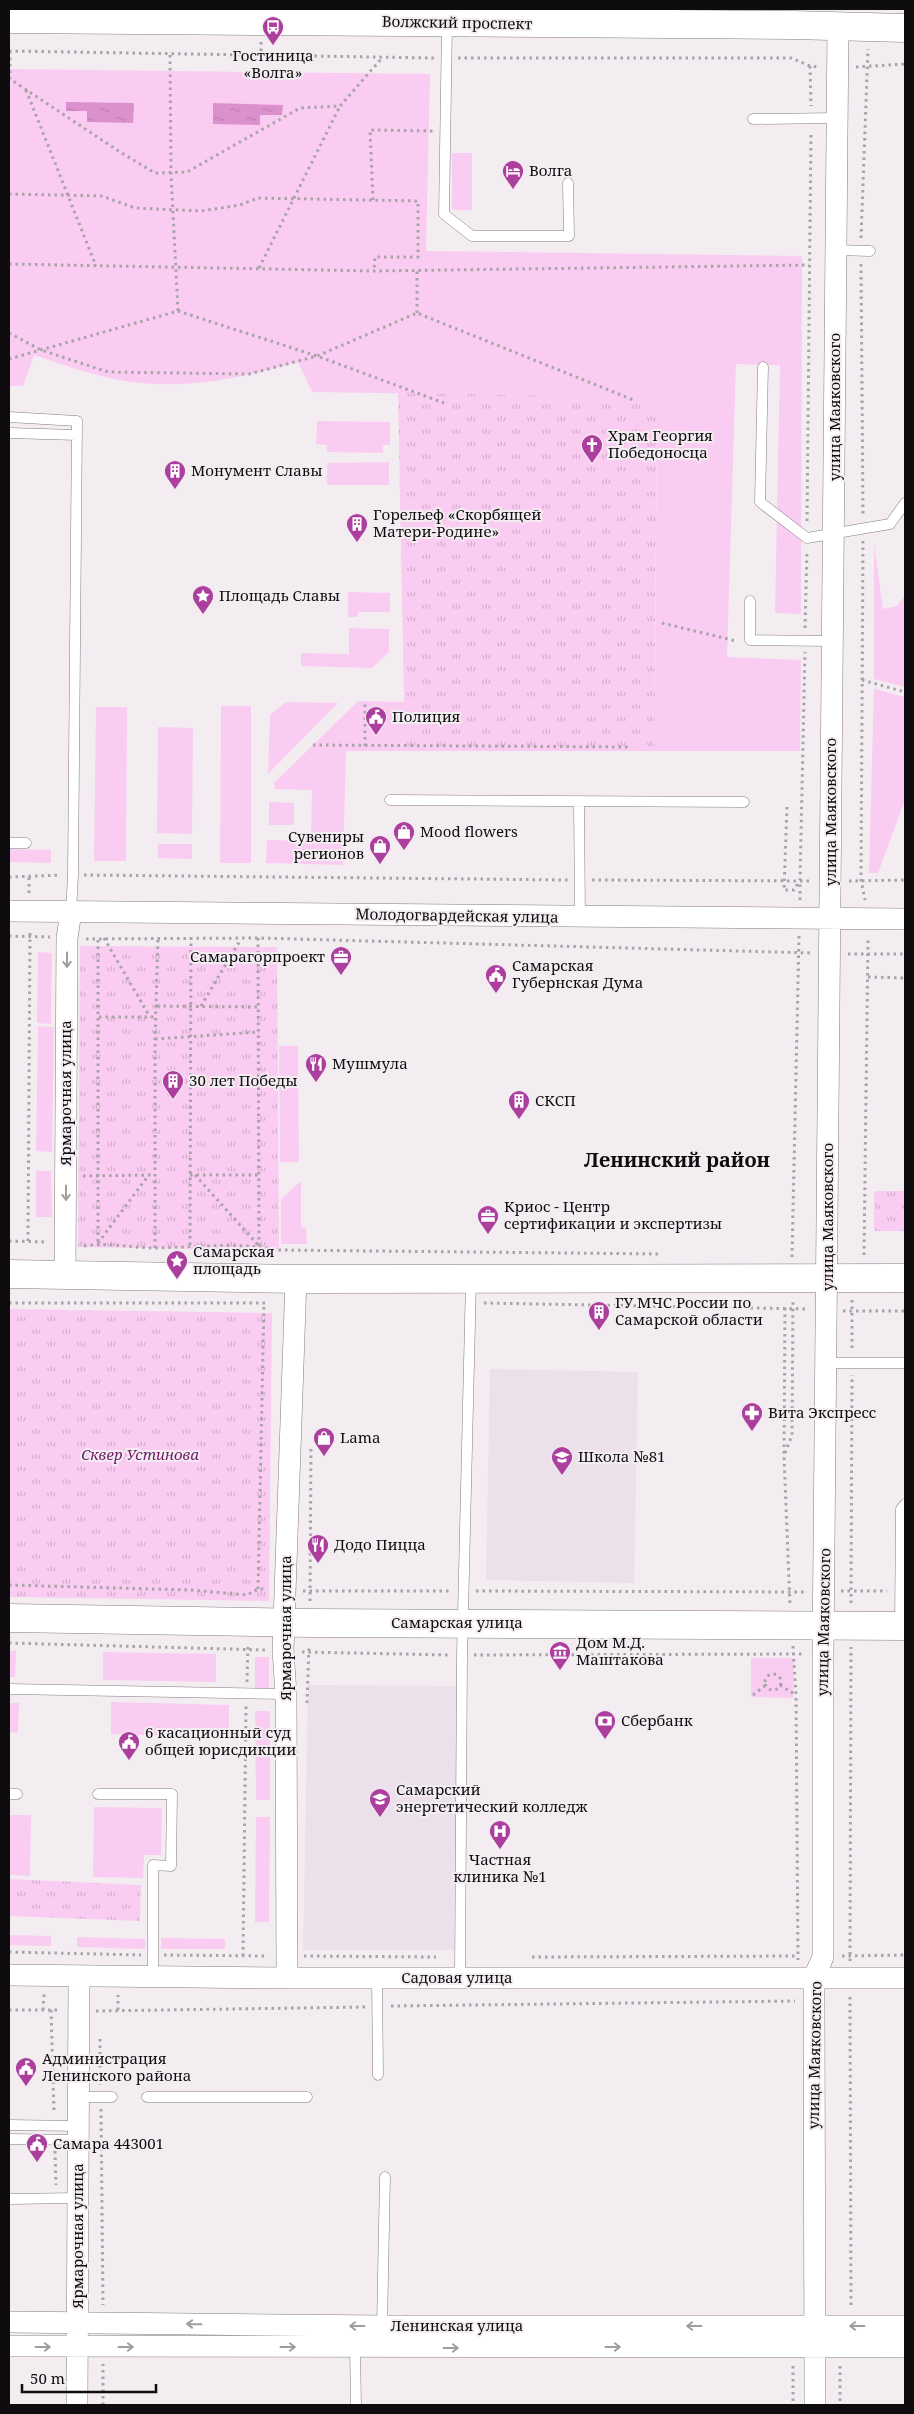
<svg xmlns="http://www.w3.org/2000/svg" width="914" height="2414" font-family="'Noto Serif',serif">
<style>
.built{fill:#ece0ea}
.green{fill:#faccf1}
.park{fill:url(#park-tufts)}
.water{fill:url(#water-ripples)}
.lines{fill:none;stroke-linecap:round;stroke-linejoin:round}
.lane-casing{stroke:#827c80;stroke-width:11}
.street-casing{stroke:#827c80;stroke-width:22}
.secondary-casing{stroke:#827c80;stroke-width:29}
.primary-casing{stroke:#827c80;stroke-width:29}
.path{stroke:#a8a3a7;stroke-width:3;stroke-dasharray:2.5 4;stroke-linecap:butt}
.lane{stroke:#fff;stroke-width:10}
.street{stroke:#fff;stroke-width:21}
.secondary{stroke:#fff;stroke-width:28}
.primary{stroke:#fff;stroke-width:28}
.oneway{stroke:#9f9e9f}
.labels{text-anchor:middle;stroke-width:4;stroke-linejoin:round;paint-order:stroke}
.street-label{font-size:15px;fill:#0e0c0e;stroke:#f3edf2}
.poi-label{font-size:15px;fill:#0e0c0e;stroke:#f3edf2;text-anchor:start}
.park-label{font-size:15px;font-style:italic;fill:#701866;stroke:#f3edf2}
.district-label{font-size:20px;font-weight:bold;fill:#0e0c0e;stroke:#f3edf2}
</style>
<defs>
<pattern id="park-tufts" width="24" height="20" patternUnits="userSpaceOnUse" patternTransform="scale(1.25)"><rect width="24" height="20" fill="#faccf1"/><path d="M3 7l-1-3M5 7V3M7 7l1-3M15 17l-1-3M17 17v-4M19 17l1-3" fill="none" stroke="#d5aecd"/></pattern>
<pattern id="water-ripples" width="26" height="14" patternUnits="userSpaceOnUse" patternTransform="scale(1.25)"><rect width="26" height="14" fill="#dc91cf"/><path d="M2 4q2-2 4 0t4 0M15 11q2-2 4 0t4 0" fill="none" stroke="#bc7cb1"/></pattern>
</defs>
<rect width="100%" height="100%" fill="#f3edf2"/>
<path class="built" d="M 490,1369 L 638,1372 L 634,1583 L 486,1580 Z
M 308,1685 L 458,1686 L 454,1950 L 303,1950 Z"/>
<path class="green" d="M 9,69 L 430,74 L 426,251 L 802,256 L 801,614 L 775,613 L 780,365 L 736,364 L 727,657 L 801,660 L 800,751 L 644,751 L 646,687 L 655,687 L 657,409 L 640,397 L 312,392 L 298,362 C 238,379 176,392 114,379 C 87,373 60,364 34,355 L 23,386 L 9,386 Z
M 452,153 L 472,153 L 472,210 L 452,210 Z
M 317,421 L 390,422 L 390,445 L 383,445 L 383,453 L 327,452 L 327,445 L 316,444 Z
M 389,462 L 389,485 L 327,485 L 327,463 Z
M 874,544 L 883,609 L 897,606 L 905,595 L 905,687 L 874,679 Z
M 348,592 L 390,593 L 390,612 L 358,612 L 358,617 L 348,617 Z
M 349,628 L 389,629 L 389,652 L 372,668 L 301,666 L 301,653 L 349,654 Z
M 874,689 L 905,697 L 905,800 L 878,873 L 869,873 Z
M 358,701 L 405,702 L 634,751 L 346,751 L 343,865 L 266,863 L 267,840 L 311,841 L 312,790 L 275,789 L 274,783 Z
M 286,702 L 338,703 L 268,774 L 270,715 Z
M 221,706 L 251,706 L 251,863 L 220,863 Z
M 96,707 L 127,707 L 126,861 L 94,861 Z
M 158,727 L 193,728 L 192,834 L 157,833 Z
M 269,802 L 294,803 L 294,825 L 269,825 Z
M 158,844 L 192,844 L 192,859 L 158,858 Z
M 9,849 L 51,850 L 51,863 L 9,862 Z
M 38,952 L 52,953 L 51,1024 L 37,1023 Z
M 38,1026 L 54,1027 L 52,1152 L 36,1151 Z
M 279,1046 L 298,1046 L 299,1162 L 280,1162 Z
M 36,1171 L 51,1171 L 52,1217 L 36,1217 Z
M 301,1181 L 301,1227 L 306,1228 L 307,1244 L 281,1244 L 281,1199 Z
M 9,1651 L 16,1651 L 15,1677 L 9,1677 Z
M 103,1652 L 216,1654 L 216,1682 L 103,1680 Z
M 255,1657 L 269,1657 L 269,1691 L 255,1690 Z
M 751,1658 L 794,1658 L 793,1698 L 751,1697 Z
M 111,1702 L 229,1705 L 229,1738 L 111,1734 Z
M 9,1703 L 19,1703 L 18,1733 L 9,1732 Z
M 255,1711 L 270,1711 L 270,1800 L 256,1800 Z
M 94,1807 L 162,1808 L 161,1855 L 144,1855 L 143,1878 L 93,1877 Z
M 9,1815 L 31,1815 L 30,1876 L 9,1875 Z
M 256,1817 L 270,1817 L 269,1922 L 255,1922 Z
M 9,1935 L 51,1936 L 51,1946 L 9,1945 Z
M 77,1937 L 145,1939 L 145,1949 L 77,1947 Z
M 161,1938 L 225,1939 L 225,1949 L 161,1949 Z"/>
<path class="park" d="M 398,393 L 640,397 L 657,409 L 654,751 L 405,751 Z
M 80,946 L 277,947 L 279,1250 L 78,1247 Z
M 874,1191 L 905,1191 L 905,1231 L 874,1231 Z
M 9,1309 L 272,1313 L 269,1601 L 9,1597 Z
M 9,1879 L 141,1885 L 140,1921 L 9,1916 Z"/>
<path class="water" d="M 66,102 L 134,103 L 133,123 L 87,122 L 87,111 L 66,111 Z
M 213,103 L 283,105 L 282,115 L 260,115 L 260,125 L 213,124 Z"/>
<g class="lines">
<g class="lane-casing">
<path id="lane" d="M 447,24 L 444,214 L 472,236 L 569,236 L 568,183
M 753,119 L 837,118
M 836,250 L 870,251
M 763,367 L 760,502 L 807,538 L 890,524 L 905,503
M 9,417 L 77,421 L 73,875 L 71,912
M 9,433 L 77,435
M 750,601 L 750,640 L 832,641
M 390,800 L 744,802
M 579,801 L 580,917
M 9,843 L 26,843
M 826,1363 L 905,1363
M 900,1625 L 901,1509 L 905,1504
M 9,1689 L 286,1694
M 9,1794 L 17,1794
M 98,1794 L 172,1794 L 171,1866 L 153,1865 L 153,1976
M 377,1978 L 378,2075
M 460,1978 L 462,1655 L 471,1280
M 78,2097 L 112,2097
M 147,2097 L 307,2097
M 9,2125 L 78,2126
M 9,2139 L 78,2140
M 9,2199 L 78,2198
M 382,2326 L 385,2177
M 355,2348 L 356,2405"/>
</g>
<g class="street-casing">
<path id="street" d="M 9,911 L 905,919
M 65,1275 L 67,938 L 71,912
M 9,1975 L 287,1978 L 905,1978
M 287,1978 L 286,1694 L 283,1650 L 296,1279
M 9,2322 L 382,2326 L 905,2326
M 9,2346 L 905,2347
M 77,2405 L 79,1976
M 815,2405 L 814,1999 L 814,1977 L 823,1957 L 823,1654 L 838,27"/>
</g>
<g class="secondary-casing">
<path id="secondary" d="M 9,1274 L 296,1279 L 905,1278"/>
</g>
<g class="primary-casing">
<path id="primary" d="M 9,19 L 792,25 L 905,28
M 9,1618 L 311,1623 L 905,1626"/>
</g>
<path class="path" d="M 261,42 L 261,54
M 9,51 L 434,58
M 10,51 L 10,79 L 120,152 L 155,173 L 187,172 L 300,108 L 340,106 L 382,58
M 170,55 L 171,174 L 178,311
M 458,58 L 791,58 L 810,66 L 820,67
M 810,66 L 811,106
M 856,67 L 905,64
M 26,90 L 96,266
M 9,194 L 102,196 L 135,208 L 201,211 L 240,205 L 258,198 L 418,201 L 418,257 L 375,257 L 374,271
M 373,200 L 370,130 L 434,131
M 861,238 L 868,49
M 9,264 L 374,271 L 809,265
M 861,264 L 863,515
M 259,268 L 340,106
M 417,313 L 417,271
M 9,333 L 41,350 L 108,372 L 249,374 L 317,356 L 417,313 L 636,401
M 9,359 L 178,311 L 317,356 L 444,403
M 807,521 L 811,132
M 863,541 L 861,880 L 865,900
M 662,623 L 736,641
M 805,628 L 807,550
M 862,680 L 905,692
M 313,745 L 629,747
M 365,746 L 365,701
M 787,807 L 784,890 L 794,890 L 800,880 L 805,652
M 84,875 L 568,880
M 9,877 L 61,875
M 592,880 L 813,881
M 849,881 L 905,880
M 29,893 L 29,877
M 800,900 L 800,883
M 9,936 L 50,937
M 104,938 L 150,1017
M 258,938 L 259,1246
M 86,939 L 258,938 L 812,953
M 98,940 L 98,1244
M 848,954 L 905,954
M 868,977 L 905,978
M 157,1006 L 259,1007
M 201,1006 L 241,939
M 99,1017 L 157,1017
M 155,1039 L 259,1032
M 190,1175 L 259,1175
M 195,1175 L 259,1246
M 83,1176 L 155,1175
M 9,1241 L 48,1242
M 28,1241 L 30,929
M 98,1243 L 148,1176
M 190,1245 L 191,937
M 84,1246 C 108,1242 132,1248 156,1248 C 197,1247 238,1242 279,1250 L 662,1254
M 155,1248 L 155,1039 L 158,937
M 864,1255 L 868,938
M 792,1257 L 799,936
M 852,1300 L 852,1351
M 9,1303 L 265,1303
M 484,1303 L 807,1309
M 785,1308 L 784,1456 L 790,1605
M 843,1311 L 905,1311
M 785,1453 L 792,1435 L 793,1301
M 9,1585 L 191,1590 L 247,1595 L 258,1589 L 267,1589
M 258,1589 L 264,1303
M 303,1591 L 452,1591
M 476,1591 L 805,1592
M 841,1591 L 887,1591
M 310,1601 L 311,1445
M 851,1603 L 852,1375
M 9,1643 L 265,1650
M 793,1646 L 796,1695 L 798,1960
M 302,1652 L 450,1655
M 474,1655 L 805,1654
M765 1682a8 8 0 1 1 16 0a8 8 0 1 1-16 0Z
M 247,1682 L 248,1643
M 780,1685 L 796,1695
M 753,1695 L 766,1685
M 307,1703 L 309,1645
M 9,1952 L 141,1955
M 164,1955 L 268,1956
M 243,1956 L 246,1706
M 304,1956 L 436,1957
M 842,1956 L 905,1955
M 532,1957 L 798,1956
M 850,1961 L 851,1647
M 850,1997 L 851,2308
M 391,2006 L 795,2001
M 9,2010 L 60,2010
M 43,2010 L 44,1994
M 51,2010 L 54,2112
M 118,2010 L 118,1995
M 96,2011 L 365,2007
M 100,2039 L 100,2085
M 101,2109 L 103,2305
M 55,2151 L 56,2185
M 793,2366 L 793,2405
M 840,2366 L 840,2405
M 103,2405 L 103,2364"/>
<use href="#lane" class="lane"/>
<use href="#street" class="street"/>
<use href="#secondary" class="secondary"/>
<use href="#primary" class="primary"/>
</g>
<defs><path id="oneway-shaft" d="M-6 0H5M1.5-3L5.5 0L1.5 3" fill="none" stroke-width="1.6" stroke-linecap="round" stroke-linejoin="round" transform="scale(1.25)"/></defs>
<g class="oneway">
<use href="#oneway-shaft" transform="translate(67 960) rotate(90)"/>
<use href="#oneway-shaft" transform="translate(66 1193) rotate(90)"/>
<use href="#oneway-shaft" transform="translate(194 2324) rotate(-179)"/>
<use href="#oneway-shaft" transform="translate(357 2326) rotate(-180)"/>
<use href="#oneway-shaft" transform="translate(694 2326) rotate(-180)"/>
<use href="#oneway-shaft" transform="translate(857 2326) rotate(180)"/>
<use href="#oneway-shaft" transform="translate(43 2347)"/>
<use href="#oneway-shaft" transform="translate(126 2347)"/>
<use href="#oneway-shaft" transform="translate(288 2347)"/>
<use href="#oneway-shaft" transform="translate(613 2347)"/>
<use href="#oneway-shaft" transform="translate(451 2348)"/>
</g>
<defs>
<g id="bus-pin" transform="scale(1.125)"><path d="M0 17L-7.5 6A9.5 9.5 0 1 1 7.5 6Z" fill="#ac3f9e" stroke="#f3edf2"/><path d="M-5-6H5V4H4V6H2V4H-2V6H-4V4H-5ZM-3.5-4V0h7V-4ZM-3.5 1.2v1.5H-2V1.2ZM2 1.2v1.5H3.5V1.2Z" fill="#fff"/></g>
<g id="hotel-pin" transform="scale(1.125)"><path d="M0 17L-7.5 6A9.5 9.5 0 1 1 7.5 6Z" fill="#ac3f9e" stroke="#f3edf2"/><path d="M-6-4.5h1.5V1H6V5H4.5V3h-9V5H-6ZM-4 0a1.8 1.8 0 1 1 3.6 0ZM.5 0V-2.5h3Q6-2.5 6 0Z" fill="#fff"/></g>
<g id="church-pin" transform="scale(1.125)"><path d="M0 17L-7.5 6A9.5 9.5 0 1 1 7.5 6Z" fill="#ac3f9e" stroke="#f3edf2"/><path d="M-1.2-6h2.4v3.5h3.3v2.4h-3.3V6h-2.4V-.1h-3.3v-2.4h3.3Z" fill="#fff"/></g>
<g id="building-pin" transform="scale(1.125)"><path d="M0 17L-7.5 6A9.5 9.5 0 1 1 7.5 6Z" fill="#ac3f9e" stroke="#f3edf2"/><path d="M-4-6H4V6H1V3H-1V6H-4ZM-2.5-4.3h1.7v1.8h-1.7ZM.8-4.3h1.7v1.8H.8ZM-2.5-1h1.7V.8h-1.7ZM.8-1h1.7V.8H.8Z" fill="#fff"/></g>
<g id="sight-pin" transform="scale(1.125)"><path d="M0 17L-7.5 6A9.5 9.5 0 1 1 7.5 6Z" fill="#ac3f9e" stroke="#f3edf2"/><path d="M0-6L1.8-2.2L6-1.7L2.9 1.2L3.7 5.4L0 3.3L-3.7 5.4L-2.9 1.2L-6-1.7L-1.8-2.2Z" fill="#fff"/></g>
<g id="civic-pin" transform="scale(1.125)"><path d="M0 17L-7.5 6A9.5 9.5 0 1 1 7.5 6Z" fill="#ac3f9e" stroke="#f3edf2"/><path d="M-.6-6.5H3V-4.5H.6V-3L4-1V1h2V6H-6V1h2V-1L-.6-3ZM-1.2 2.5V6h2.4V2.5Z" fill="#fff"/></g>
<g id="shop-pin" transform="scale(1.125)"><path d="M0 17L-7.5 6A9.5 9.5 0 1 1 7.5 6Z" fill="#ac3f9e" stroke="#f3edf2"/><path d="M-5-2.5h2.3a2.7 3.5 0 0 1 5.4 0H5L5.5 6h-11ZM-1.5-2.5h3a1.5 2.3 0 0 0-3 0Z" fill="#fff"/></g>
<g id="office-pin" transform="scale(1.125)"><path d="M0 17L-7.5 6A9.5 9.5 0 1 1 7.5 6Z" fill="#ac3f9e" stroke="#f3edf2"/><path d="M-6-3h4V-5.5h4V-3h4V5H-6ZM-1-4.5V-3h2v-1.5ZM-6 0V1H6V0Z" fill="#fff"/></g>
<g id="restaurant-pin" transform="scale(1.125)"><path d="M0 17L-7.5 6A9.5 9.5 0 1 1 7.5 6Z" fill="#ac3f9e" stroke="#f3edf2"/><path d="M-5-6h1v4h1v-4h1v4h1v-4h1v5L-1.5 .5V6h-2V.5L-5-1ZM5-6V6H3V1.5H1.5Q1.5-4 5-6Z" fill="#fff"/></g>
<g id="pharmacy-pin" transform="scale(1.125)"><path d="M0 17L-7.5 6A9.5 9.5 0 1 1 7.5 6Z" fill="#ac3f9e" stroke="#f3edf2"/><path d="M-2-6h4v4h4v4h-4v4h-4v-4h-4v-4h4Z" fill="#fff"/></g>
<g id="school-pin" transform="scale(1.125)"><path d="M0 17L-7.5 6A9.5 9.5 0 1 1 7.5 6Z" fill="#ac3f9e" stroke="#f3edf2"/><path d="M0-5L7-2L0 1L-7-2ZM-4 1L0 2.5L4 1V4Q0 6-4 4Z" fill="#fff"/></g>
<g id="museum-pin" transform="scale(1.125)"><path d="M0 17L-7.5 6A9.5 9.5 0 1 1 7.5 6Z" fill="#ac3f9e" stroke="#f3edf2"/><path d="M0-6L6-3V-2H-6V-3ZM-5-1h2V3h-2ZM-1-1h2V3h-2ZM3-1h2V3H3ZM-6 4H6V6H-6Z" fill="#fff"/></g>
<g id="bank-pin" transform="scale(1.125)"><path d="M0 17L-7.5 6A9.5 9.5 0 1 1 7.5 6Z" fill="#ac3f9e" stroke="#f3edf2"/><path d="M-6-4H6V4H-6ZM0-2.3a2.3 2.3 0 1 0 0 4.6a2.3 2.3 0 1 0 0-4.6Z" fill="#fff"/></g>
<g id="university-pin" transform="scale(1.125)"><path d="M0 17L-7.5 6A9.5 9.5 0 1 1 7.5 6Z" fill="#ac3f9e" stroke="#f3edf2"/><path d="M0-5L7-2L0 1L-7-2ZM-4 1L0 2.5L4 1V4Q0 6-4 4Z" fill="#fff"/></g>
<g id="hospital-pin" transform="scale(1.125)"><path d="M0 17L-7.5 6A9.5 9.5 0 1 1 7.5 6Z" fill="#ac3f9e" stroke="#f3edf2"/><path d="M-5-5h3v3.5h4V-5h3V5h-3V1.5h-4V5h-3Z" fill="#fff"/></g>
</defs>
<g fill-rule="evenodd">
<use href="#bus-pin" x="273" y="27"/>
<use href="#hotel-pin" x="513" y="171"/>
<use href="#church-pin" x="592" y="445"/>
<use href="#building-pin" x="175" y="471"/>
<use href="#building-pin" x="357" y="524"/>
<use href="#sight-pin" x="203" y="596"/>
<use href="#civic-pin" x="376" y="717"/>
<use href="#shop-pin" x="404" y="832"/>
<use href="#shop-pin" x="380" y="846"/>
<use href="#office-pin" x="341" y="957"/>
<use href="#civic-pin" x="496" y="975"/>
<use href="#restaurant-pin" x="316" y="1064"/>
<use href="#building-pin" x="173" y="1081"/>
<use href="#building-pin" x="519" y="1101"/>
<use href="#office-pin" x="488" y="1216"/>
<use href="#sight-pin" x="177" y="1261"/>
<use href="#building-pin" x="599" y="1312"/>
<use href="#pharmacy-pin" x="752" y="1413"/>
<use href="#shop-pin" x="324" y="1438"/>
<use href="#school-pin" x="562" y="1457"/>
<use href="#restaurant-pin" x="318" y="1545"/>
<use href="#museum-pin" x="560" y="1652"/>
<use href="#bank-pin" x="605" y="1721"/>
<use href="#civic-pin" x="129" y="1742"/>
<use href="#university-pin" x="380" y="1799"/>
<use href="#hospital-pin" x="500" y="1831"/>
<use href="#civic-pin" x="26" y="2068"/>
<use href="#civic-pin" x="37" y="2144"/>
</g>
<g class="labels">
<g class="street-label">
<text transform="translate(457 23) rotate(1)" y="5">Волжский проспект</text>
<text transform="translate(835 407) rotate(-90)" y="5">улица Маяковского</text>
<text transform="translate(831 812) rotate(-90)" y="5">улица Маяковского</text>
<text transform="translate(457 916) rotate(1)" y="5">Молодогвардейская улица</text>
<text transform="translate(66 1093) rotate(-90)" y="5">Ярмарочная улица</text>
<text transform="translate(828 1217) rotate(-90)" y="5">улица Маяковского</text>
<text transform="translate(824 1622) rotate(-89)" y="5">улица Маяковского</text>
<text x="457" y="1628">Самарская улица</text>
<text transform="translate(286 1628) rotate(-90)" y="5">Ярмарочная улица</text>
<text x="457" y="1983">Садовая улица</text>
<text transform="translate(815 2055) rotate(-89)" y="5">улица Маяковского</text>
<text transform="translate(78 2236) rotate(-90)" y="5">Ярмарочная улица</text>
<text x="457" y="2331">Ленинская улица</text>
</g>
<g class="poi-label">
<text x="273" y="61" text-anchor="middle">Гостиница<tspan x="273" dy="17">«Волга»</tspan></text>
<text x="529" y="176">Волга</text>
<text x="608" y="441">Храм Георгия<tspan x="608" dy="17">Победоносца</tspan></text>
<text x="191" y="476">Монумент Славы</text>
<text x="373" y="520">Горельеф «Скорбящей<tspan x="373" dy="17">Матери-Родине»</tspan></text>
<text x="219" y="601">Площадь Славы</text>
<text x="392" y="722">Полиция</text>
<text x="420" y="837">Mood flowers</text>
<text x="364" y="842" text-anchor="end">Сувениры<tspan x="364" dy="17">регионов</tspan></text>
<text x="325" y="962" text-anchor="end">Самарагорпроект</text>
<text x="512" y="971">Самарская<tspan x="512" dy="17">Губернская Дума</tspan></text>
<text x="332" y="1069">Мушмула</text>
<text x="189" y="1086">30 лет Победы</text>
<text x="535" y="1106">СКСП</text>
<text x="504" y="1212">Криос - Центр<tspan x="504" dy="17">сертификации и экспертизы</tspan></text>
<text x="193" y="1257">Самарская<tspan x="193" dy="17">площадь</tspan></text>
<text x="615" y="1308">ГУ МЧС России по<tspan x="615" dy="17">Самарской области</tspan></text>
<text x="768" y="1418">Вита Экспресс</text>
<text x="340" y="1443">Lama</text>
<text x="578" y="1462">Школа №81</text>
<text x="334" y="1550">Додо Пицца</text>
<text x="576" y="1648">Дом М.Д.<tspan x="576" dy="17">Маштакова</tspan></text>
<text x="621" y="1726">Сбербанк</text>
<text x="145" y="1738">6 касационный суд<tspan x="145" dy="17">общей юрисдикции</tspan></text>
<text x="396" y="1795">Самарский<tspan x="396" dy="17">энергетический колледж</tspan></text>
<text x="500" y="1865" text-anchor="middle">Частная<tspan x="500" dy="17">клиника №1</tspan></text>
<text x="42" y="2064">Администрация<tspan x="42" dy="17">Ленинского района</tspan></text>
<text x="53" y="2149">Самара 443001</text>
</g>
<g class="park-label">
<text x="140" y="1460">Сквер Устинова</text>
</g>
<g class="district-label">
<text x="677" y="1167">Ленинский район</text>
</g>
</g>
<rect width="914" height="2414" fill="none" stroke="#0e0c0e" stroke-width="20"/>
<path d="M22 2384v8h134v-8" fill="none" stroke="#0e0c0e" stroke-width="2.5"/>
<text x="30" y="2384" font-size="15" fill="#0e0c0e" stroke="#f3edf2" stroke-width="4" paint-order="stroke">50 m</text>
</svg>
